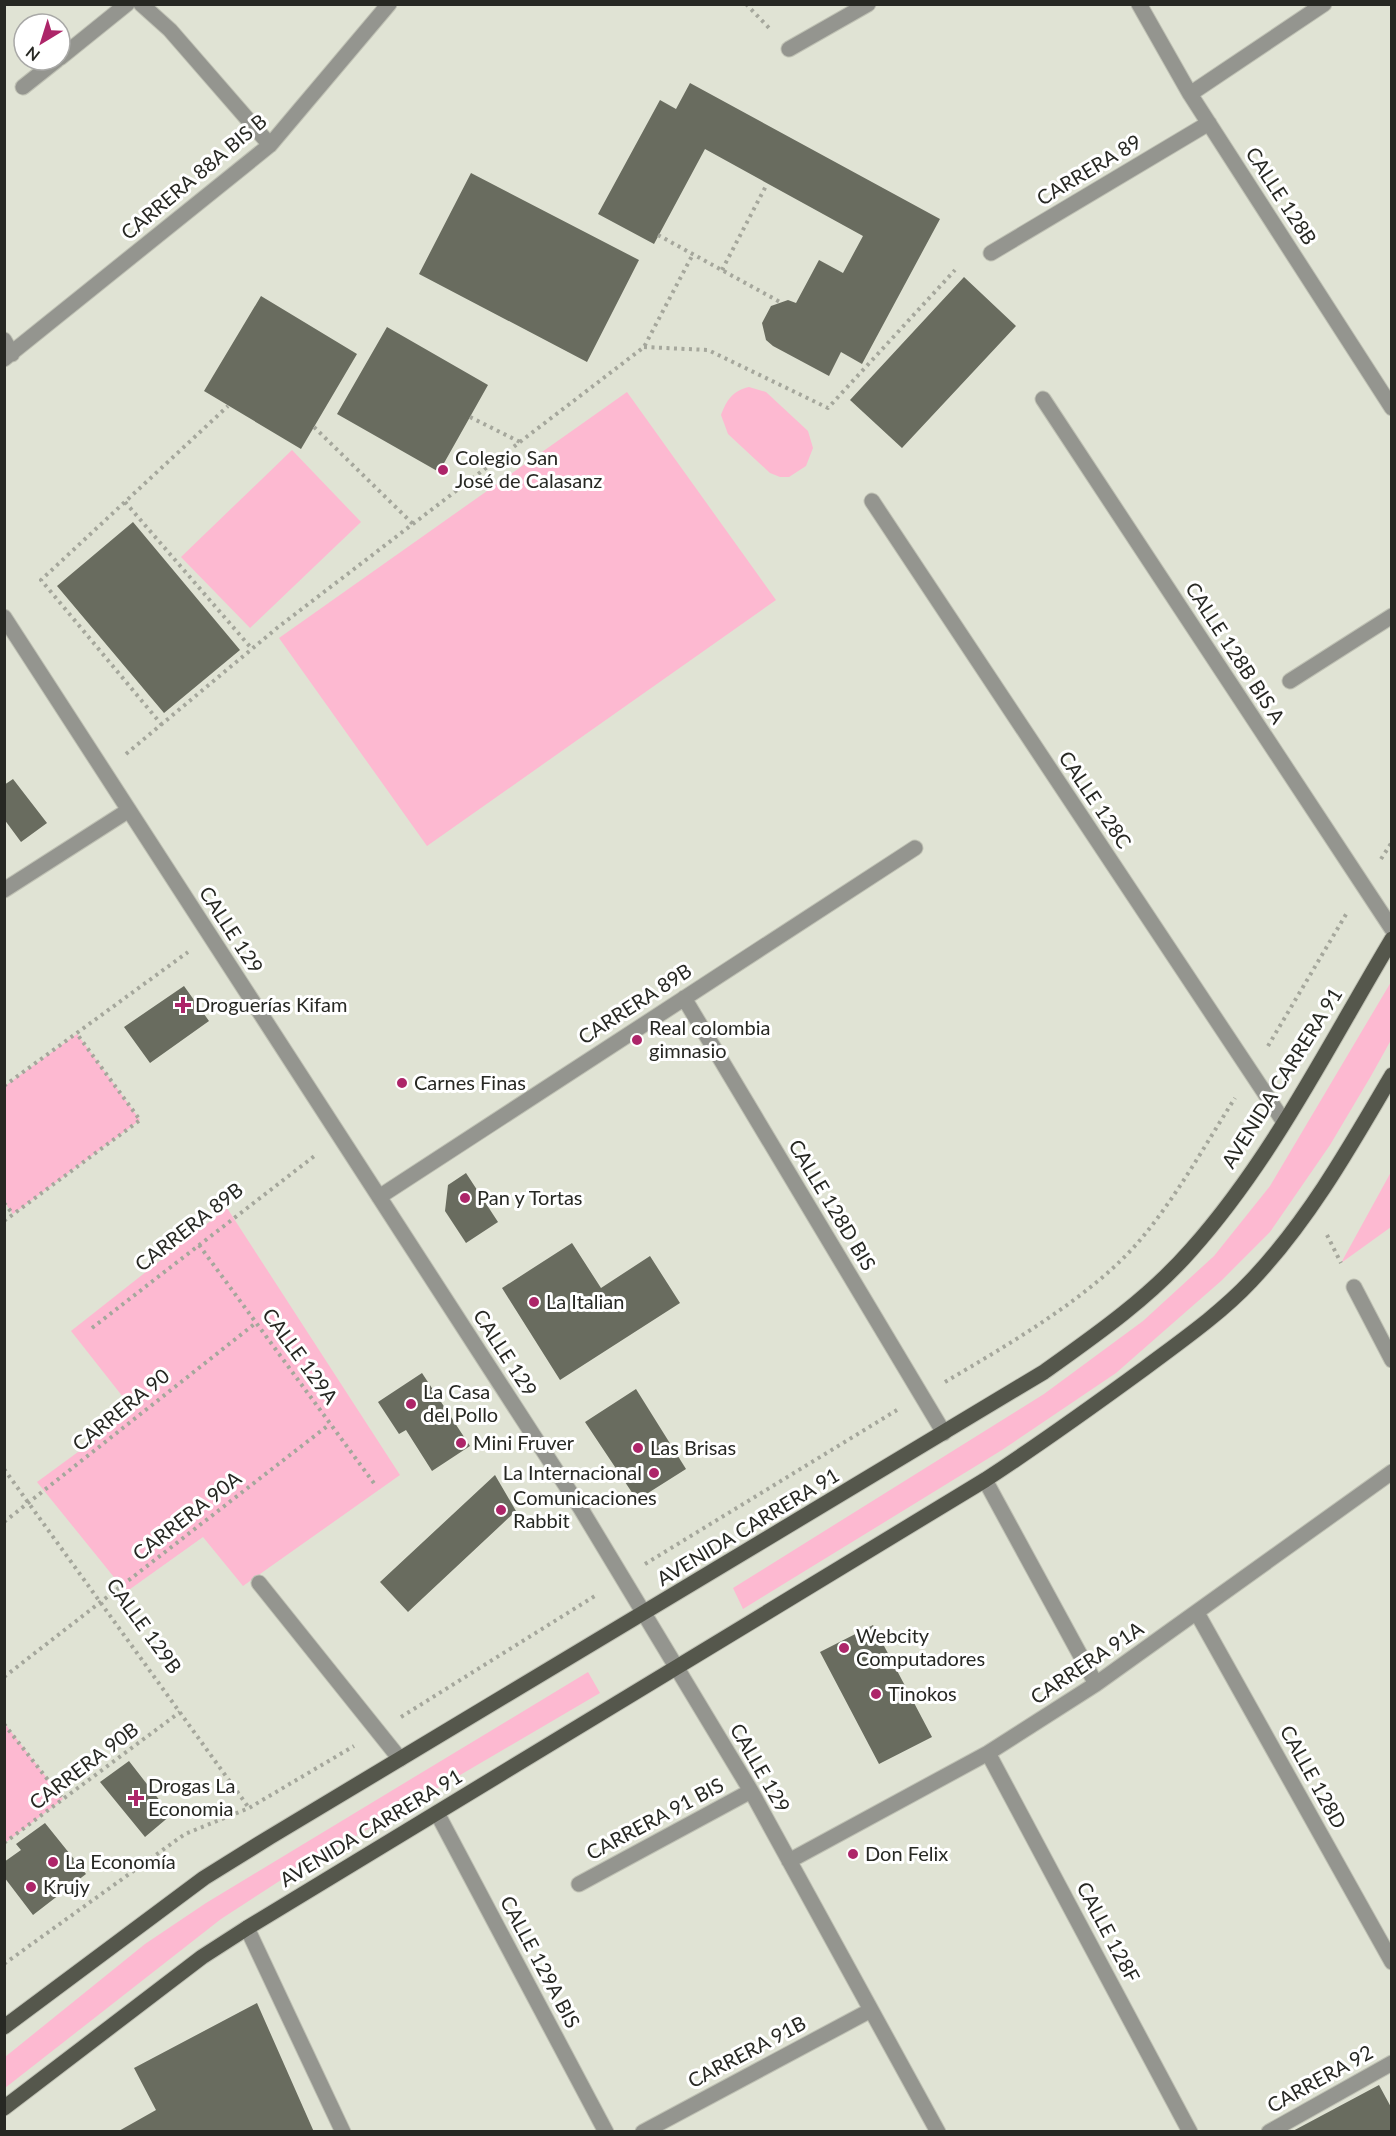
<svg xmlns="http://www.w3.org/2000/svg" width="1396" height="2136" font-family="Lato,sans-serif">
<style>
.green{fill:#fdb9d1}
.building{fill:#696c5f}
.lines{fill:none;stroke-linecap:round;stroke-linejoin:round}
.lane-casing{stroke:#bfc1b4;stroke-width:17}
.street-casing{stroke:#bfc1b4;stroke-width:17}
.primary-casing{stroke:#bfc1b4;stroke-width:17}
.path{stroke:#a5a79c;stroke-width:4;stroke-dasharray:3 4.5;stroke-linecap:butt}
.lane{stroke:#94958f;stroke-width:15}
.street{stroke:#94958f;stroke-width:15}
.primary{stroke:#55574c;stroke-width:15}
.poi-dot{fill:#ad2569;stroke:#fff;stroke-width:2}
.labels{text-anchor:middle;stroke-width:6;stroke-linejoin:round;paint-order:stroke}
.street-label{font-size:20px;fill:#272823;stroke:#fff}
.poi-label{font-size:20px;fill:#272823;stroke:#fff;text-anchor:start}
</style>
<rect width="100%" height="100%" fill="#e0e3d4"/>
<path class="green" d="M 749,387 L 766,392 L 808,431 L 813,448 L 806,466 L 789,477 L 780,477 L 770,473 L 728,434 L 721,415 C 727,400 732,391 749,387 Z
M 627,392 L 776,600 L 427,846 L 279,638 Z
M 292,450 L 361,522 L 250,628 L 181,557 Z
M 1391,982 L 1391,1040 L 1371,1076 L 1330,1145 L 1270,1232 L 1221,1281 L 1116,1373 L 1002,1450 L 743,1609 L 733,1588 L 1044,1394 L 1143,1321 L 1214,1256 L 1270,1186 Z
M 77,1034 L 140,1120 L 13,1214 L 5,1203 L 5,1086 Z
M 1391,1172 L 1391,1227 L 1341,1263 Z
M 227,1208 L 400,1475 L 243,1586 L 203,1537 L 126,1592 L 37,1482 L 134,1411 L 71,1331 Z
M 588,1672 L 600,1693 L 281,1880 L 221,1919 L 5,2088 L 5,2057 L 145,1944 L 206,1903 Z
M 5,1724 L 63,1799 L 5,1843 L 4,1843 Z"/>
<path class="building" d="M 690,83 L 940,219 L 862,364 L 841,352 L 829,376 L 773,346 L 766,340 L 762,323 L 771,306 L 788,300 L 796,303 L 819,260 L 843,273 L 863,236 L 705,149 L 654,244 L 598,214 L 660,100 L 676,109 Z
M 471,173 L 639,260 L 587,362 L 419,274 Z
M 964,277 L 1016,326 L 902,448 L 850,400 Z
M 261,296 L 357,354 L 301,449 L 204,391 Z
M 387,327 L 488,385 L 439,472 L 337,414 Z
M 133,522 L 240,650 L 164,713 L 57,586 Z
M 13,779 L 47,823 L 21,842 L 4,819 L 4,785 Z
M 184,986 L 209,1021 L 150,1063 L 124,1027 Z
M 466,1173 L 498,1222 L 466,1243 L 445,1211 L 448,1185 Z
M 572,1243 L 601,1288 L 650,1256 L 680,1303 L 560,1380 L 502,1288 Z
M 422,1373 L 470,1446 L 432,1471 L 406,1430 L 399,1434 L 378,1402 Z
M 636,1389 L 686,1469 L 637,1500 L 585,1422 Z
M 495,1475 L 516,1511 L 408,1612 L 380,1582 Z
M 873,1625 L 932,1737 L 879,1764 L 820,1652 Z
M 129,1761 L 171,1815 L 145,1837 L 100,1782 Z
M 45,1823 L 86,1874 L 33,1915 L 4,1877 L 4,1862 L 21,1850 L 16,1844 Z
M 257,2003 L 314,2132 L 117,2132 L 156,2110 L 134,2068 Z
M 1379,2085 L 1392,2109 L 1392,2132 L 1291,2132 Z"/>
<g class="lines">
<g class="lane-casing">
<path id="lane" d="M 259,1583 L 400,1759"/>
</g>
<g class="street-casing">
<path id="street" d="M 141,4 L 170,30 L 270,145
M 1139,4 L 1190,94 L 1392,408
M 789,49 L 868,4
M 60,58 L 127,4
M 23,87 L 57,60
M 1190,94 L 1324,4
M 991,253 L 1209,123
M 4,340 L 12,354
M 4,359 L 270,145 L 389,4
M 1043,399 L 1392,929
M 872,501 L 1284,1122
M 4,617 L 581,1509 L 751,1791 L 938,2132
M 1290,681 L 1392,616
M 4,890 L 129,810
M 684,998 L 944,1433
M 379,1197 L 915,848
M 1354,1287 L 1392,1360
M 985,1480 L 1096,1684
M 1197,1613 L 1392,1962
M 988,1753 L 1190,2132
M 437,1813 L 606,2132
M 789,1861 L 988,1753 L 1096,1684 L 1392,1472
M 579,1884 L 751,1791
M 247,1928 L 343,2132
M 643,2132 L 871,2010
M 1269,2132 L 1392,2063"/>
</g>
<g class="primary-casing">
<path id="primary" d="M 4,2027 L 204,1878 L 270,1837 L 1044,1372 C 1096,1335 1149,1298 1191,1250 C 1273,1158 1329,1044 1392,939
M 4,2108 L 202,1957 L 247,1928 L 985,1480 C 1040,1444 1093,1406 1145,1368 C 1181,1341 1220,1314 1251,1281 C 1308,1221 1350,1147 1392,1075"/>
</g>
<path class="path" d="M 746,4 L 770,29
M 658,235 L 780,302
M 722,270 L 767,184
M 644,347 L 708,350 L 828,408 L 955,270
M 470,417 L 520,442
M 314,427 L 413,524
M 125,502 L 252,649
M 162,725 L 41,580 L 228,406
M 126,754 L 277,628 L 644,347 L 693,254
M 1381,859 L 1392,842
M 1268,1046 L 1348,911
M 4,1086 L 188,952
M 4,1203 L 13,1214
M 4,1221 L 140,1120 L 77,1034
M 1327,1235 L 1341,1263
M 199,1245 L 376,1486
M 92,1328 L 317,1154
M 945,1382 C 1009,1344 1093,1296 1141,1239 C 1177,1196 1205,1145 1235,1098
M 4,1469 L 249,1808
M 4,1522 L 257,1322
M 645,1564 L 897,1410
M 4,1677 L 330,1424
M 401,1717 L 598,1594
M 4,1724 L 63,1799
M 4,1843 L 180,1712
M 4,1964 L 185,1834 L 249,1808 L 354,1746"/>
<use href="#lane" class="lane"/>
<use href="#street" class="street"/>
<use href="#primary" class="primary"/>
</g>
<g class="poi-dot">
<circle cx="443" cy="470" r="6"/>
<path d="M180 996h6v6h6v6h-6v6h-6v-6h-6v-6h6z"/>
<circle cx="637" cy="1040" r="6"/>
<circle cx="402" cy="1083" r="6"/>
<circle cx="465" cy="1198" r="6"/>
<circle cx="534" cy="1302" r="6"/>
<circle cx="411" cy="1404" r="6"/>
<circle cx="461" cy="1443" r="6"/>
<circle cx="638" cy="1448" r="6"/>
<circle cx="654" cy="1473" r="6"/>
<circle cx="501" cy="1510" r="6"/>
<circle cx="844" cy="1648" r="6"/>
<circle cx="876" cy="1694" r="6"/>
<path d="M133 1789h6v6h6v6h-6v6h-6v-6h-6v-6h6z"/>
<circle cx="853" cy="1854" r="6"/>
<circle cx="53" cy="1862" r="6"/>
<circle cx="31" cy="1887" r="6"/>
</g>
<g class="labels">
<g class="street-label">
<text transform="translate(1089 170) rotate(-31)" y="7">CARRERA 89</text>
<text transform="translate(194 177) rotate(-40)" y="7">CARRERA 88A BIS B</text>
<text transform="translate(1281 196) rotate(57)" y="7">CALLE 128B</text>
<text transform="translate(1235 653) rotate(57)" y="7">CALLE 128B BIS A</text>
<text transform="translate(1095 800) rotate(56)" y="7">CALLE 128C</text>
<text transform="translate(231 930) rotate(57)" y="7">CALLE 129</text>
<text transform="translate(635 1004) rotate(-33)" y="7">CARRERA 89B</text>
<text transform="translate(1282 1078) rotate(-58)" y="7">AVENIDA CARRERA 91</text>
<text transform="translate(832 1205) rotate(59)" y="7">CALLE 128D BIS</text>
<text transform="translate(189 1227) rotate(-38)" y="7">CARRERA 89B</text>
<text transform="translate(505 1353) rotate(57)" y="7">CALLE 129</text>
<text transform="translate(300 1356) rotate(54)" y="7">CALLE 129A</text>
<text transform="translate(121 1410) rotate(-39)" y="7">CARRERA 90</text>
<text transform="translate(187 1516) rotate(-38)" y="7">CARRERA 90A</text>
<text transform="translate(748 1527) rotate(-31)" y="7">AVENIDA CARRERA 91</text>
<text transform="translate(144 1626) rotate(54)" y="7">CALLE 129B</text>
<text transform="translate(1087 1663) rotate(-34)" y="7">CARRERA 91A</text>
<text transform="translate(84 1766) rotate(-37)" y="7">CARRERA 90B</text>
<text transform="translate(760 1768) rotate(60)" y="7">CALLE 129</text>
<text transform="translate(1313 1777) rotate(61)" y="7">CALLE 128D</text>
<text transform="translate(655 1819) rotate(-28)" y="7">CARRERA 91 BIS</text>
<text transform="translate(371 1828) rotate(-31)" y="7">AVENIDA CARRERA 91</text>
<text transform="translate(1108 1932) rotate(62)" y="7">CALLE 128F</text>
<text transform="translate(540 1962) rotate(62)" y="7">CALLE 129A BIS</text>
<text transform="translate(747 2052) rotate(-28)" y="7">CARRERA 91B</text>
<text transform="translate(1320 2079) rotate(-29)" y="7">CARRERA 92</text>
</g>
<g class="poi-label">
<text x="455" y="465">Colegio San<tspan x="455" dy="23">José de Calasanz</tspan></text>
<text x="195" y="1012">Droguerías Kifam</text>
<text x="649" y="1035">Real colombia<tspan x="649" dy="23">gimnasio</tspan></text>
<text x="414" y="1090">Carnes Finas</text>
<text x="477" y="1205">Pan y Tortas</text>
<text x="546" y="1309">La Italian</text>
<text x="423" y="1399">La Casa<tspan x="423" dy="23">del Pollo</tspan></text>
<text x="473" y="1450">Mini Fruver</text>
<text x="650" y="1455">Las Brisas</text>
<text x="642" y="1480" text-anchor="end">La Internacional</text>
<text x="513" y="1505">Comunicaciones<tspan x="513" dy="23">Rabbit</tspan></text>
<text x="856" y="1643">Webcity<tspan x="856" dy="23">Computadores</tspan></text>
<text x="888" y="1701">Tinokos</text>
<text x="148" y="1793">Drogas La<tspan x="148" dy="23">Economia</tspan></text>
<text x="865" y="1861">Don Felix</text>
<text x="65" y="1869">La Economía</text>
<text x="43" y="1894">Krujy</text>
</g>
</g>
<rect width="1396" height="2136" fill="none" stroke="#272823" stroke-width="12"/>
<g transform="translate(42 42) rotate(218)"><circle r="28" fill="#ffffff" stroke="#a9a9a7" stroke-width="1.5"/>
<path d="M0-4.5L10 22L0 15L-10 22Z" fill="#ad2569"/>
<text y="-9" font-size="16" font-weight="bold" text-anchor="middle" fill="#272823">N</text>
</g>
</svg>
